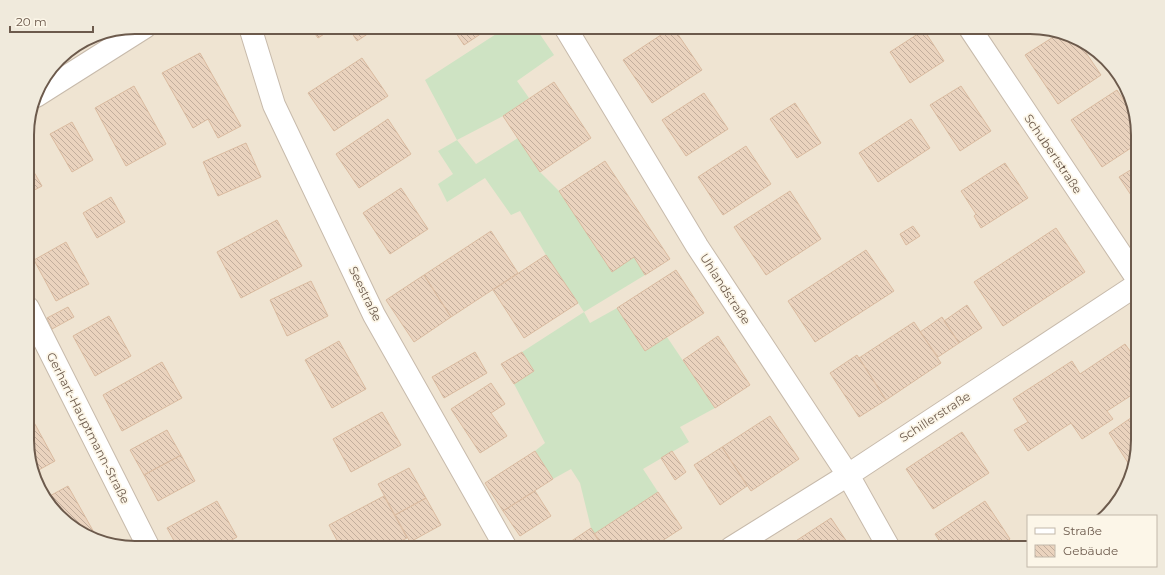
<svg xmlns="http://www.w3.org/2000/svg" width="1165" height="575" font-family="Montserrat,sans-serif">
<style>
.residential{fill:#efe4d2}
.garden{fill:#cee3c3}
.building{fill:url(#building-back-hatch);stroke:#dabba0}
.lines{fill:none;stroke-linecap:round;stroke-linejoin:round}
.street-casing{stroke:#c7baab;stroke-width:24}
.street{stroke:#fff;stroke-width:22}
.labels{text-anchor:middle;stroke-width:3.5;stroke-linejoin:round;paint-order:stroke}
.street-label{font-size:12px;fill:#6c5a4c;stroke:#fcf6e8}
.rim{fill:none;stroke:#6c5a4c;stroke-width:2}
</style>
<defs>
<pattern id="building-back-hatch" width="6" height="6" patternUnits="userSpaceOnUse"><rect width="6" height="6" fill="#ead3be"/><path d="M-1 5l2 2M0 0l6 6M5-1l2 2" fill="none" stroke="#c2ae9d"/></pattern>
</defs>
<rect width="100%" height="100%" fill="#f8f2e2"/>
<path class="residential" d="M 135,27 L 1030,27 L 1077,38 L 1116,70 L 1137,121 L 1138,440 L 1127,487 L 1102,516 L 1028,516 L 1028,548 L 135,548 L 88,537 L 49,505 L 28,454 L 27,128 L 38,88 L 64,54 L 94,35 Z"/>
<path class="garden" d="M 507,27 L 535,27 L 554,55 L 517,81 L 529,98 L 503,116 L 457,140 L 476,164 L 518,138 L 540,172 L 559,191 L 612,271 L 634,257 L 645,275 L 584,312 L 590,323 L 617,308 L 645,351 L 667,337 L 715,408 L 680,427 L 689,442 L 643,469 L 658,492 L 594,534 L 591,528 L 580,483 L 571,469 L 553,479 L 535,451 L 545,443 L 514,384 L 534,371 L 522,352 L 584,312 L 546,255 L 520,211 L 511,215 L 485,178 L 447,202 L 438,184 L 453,174 L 438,151 L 457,140 L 425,80 Z"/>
<path class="building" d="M 310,27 L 335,27 L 318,38 Z
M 348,27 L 378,27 L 357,41 Z
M 452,27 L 491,27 L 464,45 Z
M 673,27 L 702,70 L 652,103 L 623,60 Z
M 1013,27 L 1024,27 L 1016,32 Z
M 924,30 L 944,61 L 910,83 L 890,52 Z
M 1058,34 L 1076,38 L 1101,75 L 1058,104 L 1025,55 Z
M 200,53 L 241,126 L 218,138 L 208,119 L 193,128 L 162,73 Z
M 362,58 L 388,96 L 334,131 L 308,93 Z
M 554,82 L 591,138 L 540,172 L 503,116 Z
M 134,86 L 166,144 L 126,166 L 95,108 Z
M 961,86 L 991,131 L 960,151 L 930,105 Z
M 1117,90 L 1137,121 L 1137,144 L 1102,167 L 1071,120 Z
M 704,93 L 728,129 L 686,156 L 662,120 Z
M 795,103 L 821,143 L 797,158 L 770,119 Z
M 388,119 L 411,154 L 359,188 L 336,154 Z
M 911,119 L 930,148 L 878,182 L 859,153 Z
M 72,122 L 93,160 L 72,172 L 50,134 Z
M 246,143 L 261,177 L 218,196 L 203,162 Z
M 746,146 L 771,184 L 723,215 L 698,177 Z
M 27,160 L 42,186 L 27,194 Z
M 605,161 L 670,259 L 645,275 L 634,257 L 612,272 L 559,191 Z
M 1005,163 L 1028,198 L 981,228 L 974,216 L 976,214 L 961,191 Z
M 1137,166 L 1137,204 L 1119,177 Z
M 401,188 L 428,229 L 390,254 L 363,213 Z
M 790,191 L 821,239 L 766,275 L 734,227 Z
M 111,197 L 125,222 L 97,238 L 83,213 Z
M 277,220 L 302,266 L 241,298 L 217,252 Z
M 913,226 L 920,236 L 906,245 L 900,234 Z
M 1056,228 L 1085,272 L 1003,326 L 974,282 Z
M 491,231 L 518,273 L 451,317 L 424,275 Z
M 66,242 L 89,284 L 56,301 L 34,260 Z
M 866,250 L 894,291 L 815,342 L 788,301 Z
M 546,255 L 578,303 L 524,338 L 493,290 Z
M 676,270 L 704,313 L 645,351 L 617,308 Z
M 424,275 L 451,317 L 414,342 L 386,300 Z
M 311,281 L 328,316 L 287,336 L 270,300 Z
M 967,305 L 982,328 L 959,343 L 944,321 Z
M 68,307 L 74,317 L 52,329 L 47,318 Z
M 109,316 L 131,356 L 95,376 L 73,336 Z
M 942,317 L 959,343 L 938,357 L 920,332 Z
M 914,322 L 941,363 L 886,400 L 859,358 Z
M 718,336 L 750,385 L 715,408 L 683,360 Z
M 339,341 L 366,389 L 332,408 L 305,360 Z
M 1125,344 L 1138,362 L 1138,391 L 1107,411 L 1113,419 L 1082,439 L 1071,423 L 1028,451 L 1014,430 L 1028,422 L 1013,399 L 1072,361 L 1080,374 Z
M 475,352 L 487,373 L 444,398 L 432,377 Z
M 522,352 L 534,371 L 514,384 L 501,364 Z
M 857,355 L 886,400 L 859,417 L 830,373 Z
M 162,362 L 182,398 L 122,431 L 103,395 Z
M 491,383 L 505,404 L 491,413 L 507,436 L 480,453 L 451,409 Z
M 382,412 L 401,445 L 351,472 L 333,439 Z
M 1138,413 L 1138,440 L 1132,465 L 1130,466 L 1109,433 Z
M 30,415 L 55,461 L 35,472 L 28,454 L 28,417 Z
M 770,416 L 799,459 L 751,491 L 722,447 Z
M 167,430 L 181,455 L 144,475 L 130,450 Z
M 962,432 L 989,473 L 933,509 L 906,469 Z
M 722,447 L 747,486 L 720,505 L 694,465 Z
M 535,451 L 553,479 L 503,511 L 485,483 Z
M 672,451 L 686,472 L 675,480 L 661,458 Z
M 181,455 L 195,481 L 158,501 L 144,475 Z
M 409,468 L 426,498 L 395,515 L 378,484 Z
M 68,486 L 96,536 L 93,538 L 88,537 L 49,505 L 46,498 Z
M 535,491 L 551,516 L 520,536 L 503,511 Z
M 658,492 L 682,528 L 651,548 L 604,548 L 594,534 Z
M 384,496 L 407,538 L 388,548 L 341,548 L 329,525 Z
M 426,498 L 441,525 L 410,542 L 395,515 Z
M 217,501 L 237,537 L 218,548 L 178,548 L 167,528 Z
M 985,501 L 1010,539 L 997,548 L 944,548 L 935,534 Z
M 831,518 L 851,548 L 785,548 Z
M 591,528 L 604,548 L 561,548 Z"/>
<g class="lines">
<g class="street-casing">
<path id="street" d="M 250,27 L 274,105 L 374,315 L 506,548
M 565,27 L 697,246 L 848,475 L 889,548
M 969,27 L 1138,280
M 36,96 L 145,27
M 28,308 L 149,548
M 731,548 L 848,475 L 1138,284"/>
</g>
<use href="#street" class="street"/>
</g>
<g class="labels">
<g class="street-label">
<text transform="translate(1053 154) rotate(56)" y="4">Schubertstraße</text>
<text transform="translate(725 289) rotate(57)" y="4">Uhlandstraße</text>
<text transform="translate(365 294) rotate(64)" y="4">Seestraße</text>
<text transform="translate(935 417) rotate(-33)" y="4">Schillerstraße</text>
<text transform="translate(88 428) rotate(63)" y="4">Gerhart-Hauptmann-Straße</text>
</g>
</g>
<path d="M0 0H1165V575H0ZM135 34H1030A101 101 0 0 1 1131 135V440A101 101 0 0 1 1030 541H135A101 101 0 0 1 34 440V135A101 101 0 0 1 135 34Z" fill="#f0eadc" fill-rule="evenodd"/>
<path class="rim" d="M135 34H1030A101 101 0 0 1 1131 135V440A101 101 0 0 1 1030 541H135A101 101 0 0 1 34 440V135A101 101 0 0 1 135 34Z"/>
<rect x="1027" y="515" width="130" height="52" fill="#fcf6e8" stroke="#c2b8aa"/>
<rect x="1035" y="528" width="20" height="6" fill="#ffffff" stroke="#c2b8aa"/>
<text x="1063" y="535" font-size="12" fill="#6c5a4c">Straße</text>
<rect x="1035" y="545" width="20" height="12" fill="url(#building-back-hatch)" stroke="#c2b8aa"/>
<text x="1063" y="555" font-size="12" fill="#6c5a4c">Gebäude</text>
<path d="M10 26v6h83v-6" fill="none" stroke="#6c5a4c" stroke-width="2"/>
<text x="16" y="26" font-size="12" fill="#6c5a4c" stroke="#fcf6e8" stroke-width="3" paint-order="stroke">20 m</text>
</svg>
